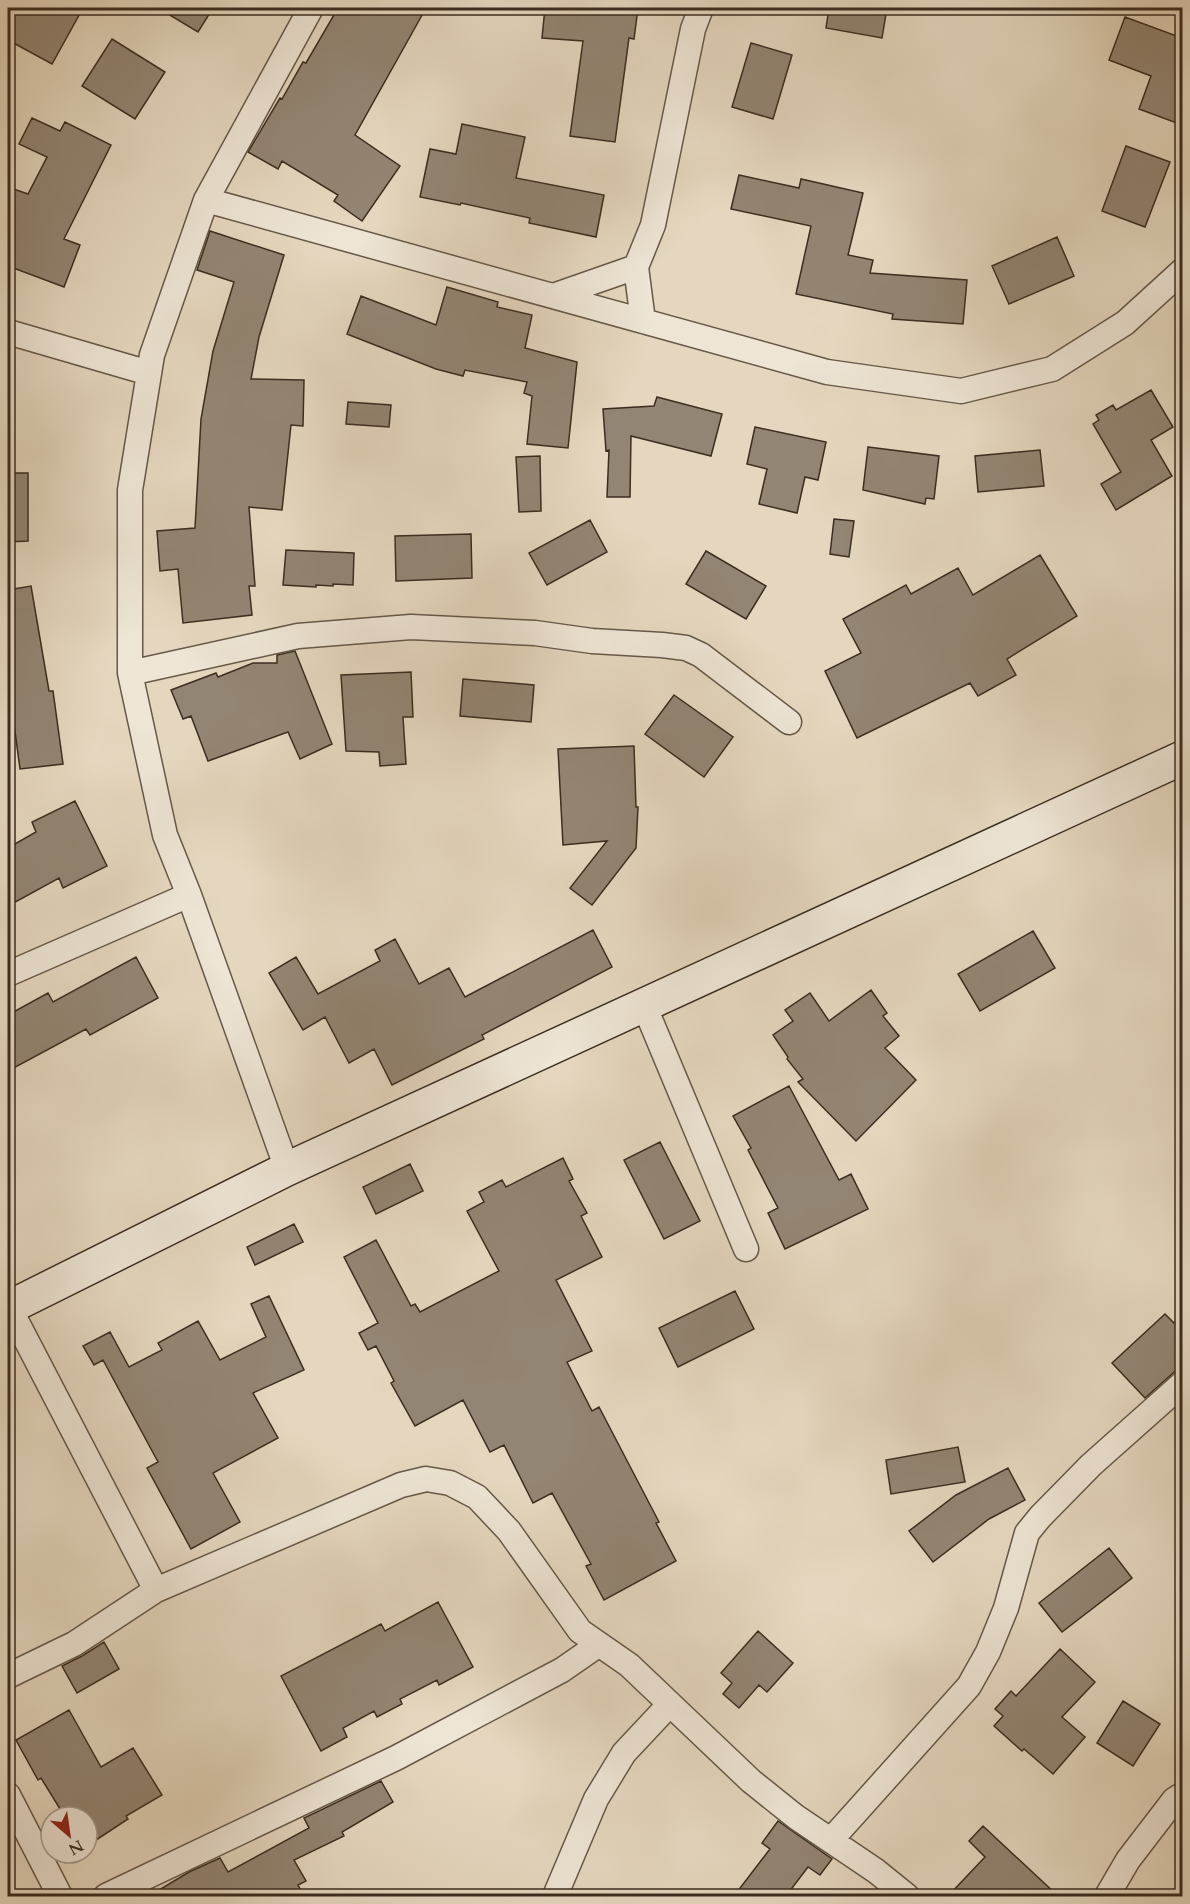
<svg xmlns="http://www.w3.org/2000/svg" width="1190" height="1904" font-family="Cardo,serif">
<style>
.building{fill:#938573;stroke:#3b2d20;stroke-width:1.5}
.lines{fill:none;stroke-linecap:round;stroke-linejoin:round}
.minor-casing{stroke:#665848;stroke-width:27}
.secondary-casing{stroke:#3b2d20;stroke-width:36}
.minor{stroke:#eee5d5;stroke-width:24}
.secondary{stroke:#eee5d5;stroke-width:33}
</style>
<rect width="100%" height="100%" fill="#e5d7bf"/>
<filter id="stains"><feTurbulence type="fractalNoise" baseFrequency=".00333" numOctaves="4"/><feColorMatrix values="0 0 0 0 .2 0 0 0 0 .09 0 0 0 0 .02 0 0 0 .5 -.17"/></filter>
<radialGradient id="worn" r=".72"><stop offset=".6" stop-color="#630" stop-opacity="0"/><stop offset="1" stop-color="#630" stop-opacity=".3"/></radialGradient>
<path class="building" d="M 8,8 L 83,8 L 52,64 L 8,40 Z
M 158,8 L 213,8 L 198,32 Z
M 338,8 L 426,8 L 355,135 L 400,166 L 362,221 L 334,201 L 338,195 L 282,161 L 278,169 L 248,152 L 280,98 L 282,99 L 303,62 L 306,63 Z
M 545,8 L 638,8 L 634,39 L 629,38 L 615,142 L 570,136 L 583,41 L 542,38 Z
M 829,8 L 847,8 L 866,11 L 867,8 L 887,8 L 882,38 L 826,28 Z
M 1125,17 L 1182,38 L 1182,125 L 1139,109 L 1151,76 L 1109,60 Z
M 112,39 L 165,72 L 135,119 L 82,86 Z
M 751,43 L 792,55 L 773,119 L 732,107 Z
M 32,118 L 60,131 L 65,122 L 111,145 L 64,239 L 80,245 L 64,287 L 8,266 L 8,187 L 28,194 L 47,157 L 19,144 Z
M 462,124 L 525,137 L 516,178 L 604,195 L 596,237 L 529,223 L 530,218 L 461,203 L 460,205 L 420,197 L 430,149 L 456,154 Z
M 1126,146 L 1170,162 L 1145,227 L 1102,211 Z
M 739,175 L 799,188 L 801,179 L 863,193 L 848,255 L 873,260 L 870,273 L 967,280 L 963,324 L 892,319 L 893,314 L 796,294 L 811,226 L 731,209 Z
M 210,231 L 284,255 L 259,337 L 251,379 L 304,380 L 303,426 L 291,425 L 282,510 L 249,507 L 255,586 L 249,586 L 252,615 L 183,623 L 178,569 L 160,571 L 157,531 L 195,528 L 201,419 L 213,351 L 234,282 L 197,270 Z
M 1057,237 L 1074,276 L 1009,304 L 992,266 Z
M 447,287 L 498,302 L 497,307 L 532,315 L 525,348 L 577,362 L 568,448 L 527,444 L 532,396 L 524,393 L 527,382 L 465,370 L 463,376 L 436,369 L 347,334 L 361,296 L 436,325 Z
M 1151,390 L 1173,427 L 1151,440 L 1172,476 L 1116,510 L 1101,484 L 1121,472 L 1093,424 L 1099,420 L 1096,415 L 1113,405 L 1116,410 Z
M 657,397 L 722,414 L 711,456 L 631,436 L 630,497 L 607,497 L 609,450 L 606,451 L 603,409 L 654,406 Z
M 348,402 L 391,405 L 389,427 L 346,424 Z
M 755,427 L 826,442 L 818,480 L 805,477 L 797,513 L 759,504 L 767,469 L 747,464 Z
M 868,447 L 939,456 L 934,499 L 926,498 L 925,504 L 863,490 Z
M 1040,450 L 1044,486 L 978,492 L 975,456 Z
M 540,456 L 541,511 L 519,512 L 516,457 Z
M 8,473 L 28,473 L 28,541 L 8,542 Z
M 834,519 L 854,521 L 849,557 L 830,554 Z
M 590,520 L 607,552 L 547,585 L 529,553 Z
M 471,534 L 472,578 L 396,581 L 395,536 Z
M 286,550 L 354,553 L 353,585 L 333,584 L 333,586 L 316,585 L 316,587 L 283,585 Z
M 706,551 L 766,586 L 746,619 L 686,584 Z
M 1040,555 L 1077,616 L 1007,659 L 1016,675 L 978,696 L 970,683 L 857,738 L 825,671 L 861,653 L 843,619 L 906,585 L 911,594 L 958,568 L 973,595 Z
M 31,586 L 49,691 L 53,691 L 63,764 L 20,769 L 8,679 L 8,590 Z
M 295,651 L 332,744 L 300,759 L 288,732 L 208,761 L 191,716 L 183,719 L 171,690 L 216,673 L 218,677 L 253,663 L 277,663 L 277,655 Z
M 411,672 L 413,717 L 403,717 L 406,764 L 380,766 L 379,752 L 346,751 L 341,675 Z
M 463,679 L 534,685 L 531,722 L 460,716 Z
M 674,695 L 733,737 L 704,777 L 645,734 Z
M 634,746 L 636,807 L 638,807 L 636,848 L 592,905 L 570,888 L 607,841 L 563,845 L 558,749 Z
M 75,801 L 107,866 L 63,888 L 59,878 L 8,906 L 8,848 L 36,832 L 32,822 Z
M 593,930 L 612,967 L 482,1035 L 484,1039 L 392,1085 L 374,1049 L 349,1063 L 325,1017 L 303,1030 L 269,973 L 296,957 L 318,994 L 380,961 L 375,950 L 395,939 L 419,984 L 449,968 L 465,997 Z
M 1033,931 L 1055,968 L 980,1011 L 958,974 Z
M 136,957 L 158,998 L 90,1035 L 86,1029 L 8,1071 L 8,1015 L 48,993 L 53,1002 Z
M 871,990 L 887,1013 L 883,1016 L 899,1036 L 885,1048 L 916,1080 L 856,1141 L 798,1082 L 803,1079 L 787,1059 L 788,1057 L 773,1035 L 793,1021 L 785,1010 L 810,993 L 829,1021 Z
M 789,1086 L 839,1180 L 851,1174 L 868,1209 L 785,1249 L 768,1213 L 778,1208 L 748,1150 L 751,1148 L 733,1116 Z
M 660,1142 L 700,1221 L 664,1239 L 624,1160 Z
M 563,1158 L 573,1179 L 569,1181 L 587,1213 L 581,1216 L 602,1257 L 556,1280 L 592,1351 L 567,1362 L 592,1411 L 599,1407 L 659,1522 L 656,1523 L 676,1561 L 604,1600 L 586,1566 L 591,1564 L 552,1493 L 533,1503 L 504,1445 L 490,1452 L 463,1400 L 415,1426 L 391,1383 L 394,1381 L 376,1346 L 368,1350 L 359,1333 L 378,1323 L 344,1257 L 376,1240 L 411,1306 L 415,1304 L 420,1312 L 499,1271 L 467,1211 L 484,1202 L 479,1192 L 502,1180 L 506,1187 Z
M 410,1164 L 423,1191 L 376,1214 L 363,1187 Z
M 294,1224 L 303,1242 L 255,1265 L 247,1247 Z
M 735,1291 L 754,1329 L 678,1367 L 659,1328 Z
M 269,1296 L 304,1370 L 253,1393 L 278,1438 L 213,1473 L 240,1522 L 191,1549 L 147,1468 L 158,1462 L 103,1360 L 94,1365 L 83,1346 L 110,1332 L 129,1367 L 162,1350 L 158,1343 L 198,1321 L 220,1360 L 266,1337 L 251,1304 Z
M 1165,1314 L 1174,1323 L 1182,1315 L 1182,1365 L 1145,1398 L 1112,1363 Z
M 958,1447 L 965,1482 L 891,1494 L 886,1460 Z
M 1008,1468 L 1025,1500 L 989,1519 L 933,1562 L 909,1531 L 956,1495 Z
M 1109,1548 L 1132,1578 L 1062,1632 L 1039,1603 Z
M 438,1602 L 473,1667 L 439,1685 L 437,1680 L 400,1699 L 402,1704 L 377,1717 L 374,1711 L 343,1728 L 347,1737 L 321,1751 L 281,1676 L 381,1624 L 385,1631 Z
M 758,1631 L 793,1663 L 767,1692 L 759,1685 L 739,1708 L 723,1694 L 732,1683 L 721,1673 Z
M 104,1642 L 119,1669 L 77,1693 L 62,1666 L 82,1656 Z
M 1060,1649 L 1095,1682 L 1062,1717 L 1085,1737 L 1053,1774 L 1024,1749 L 1022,1751 L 994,1726 L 1003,1716 L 995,1709 L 1011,1691 L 1016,1696 Z
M 1123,1701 L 1160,1724 L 1133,1766 L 1097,1743 Z
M 69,1710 L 101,1767 L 133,1748 L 162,1795 L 126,1816 L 128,1819 L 87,1846 L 87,1817 L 65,1817 L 41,1778 L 38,1780 L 16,1740 Z
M 381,1781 L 393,1802 L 342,1832 L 344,1836 L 294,1860 L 306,1881 L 298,1885 L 304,1896 L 149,1896 L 189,1872 L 220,1858 L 228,1872 L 309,1828 L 304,1818 Z
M 778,1821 L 832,1859 L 820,1875 L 808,1867 L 786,1896 L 734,1896 L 770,1849 L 762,1843 Z
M 983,1826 L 1058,1896 L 948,1896 L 985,1857 L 969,1841 Z"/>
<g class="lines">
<g class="minor-casing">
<path id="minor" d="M 206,200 L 827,372 L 961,391 L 1052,369 L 1125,323 L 1182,271
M 553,296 L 636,267
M 643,321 L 636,267 L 653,225 L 693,29 L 701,8
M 8,332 L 149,373
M 130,673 L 298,636 L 411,627 L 535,633 L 592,641 L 662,645 L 686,648 L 701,655 L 789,722
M 8,974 L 189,895
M 644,1005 L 746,1249
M 287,1169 L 189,895 L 165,835 L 130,673 L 130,490 L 152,355 L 206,200 L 311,8
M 9,1307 L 156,1590
M 8,1676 L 74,1644 L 156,1590 L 401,1485 L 426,1479 L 450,1483 L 477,1497 L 509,1531 L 580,1631 L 629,1665 L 751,1781 L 796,1817 L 876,1871 L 907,1896
M 8,1795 L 60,1896
M 831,1840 L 969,1686 L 988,1652 L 1006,1608 L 1027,1533 L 1040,1517 L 1091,1465 L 1182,1384
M 106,1896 L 396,1758 L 562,1670 L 598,1645
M 555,1896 L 596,1799 L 624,1753 L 669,1705
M 1107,1896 L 1128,1860 L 1174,1800 L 1182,1795"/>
</g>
<g class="secondary-casing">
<path id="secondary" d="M 8,1308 L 287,1169 L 1182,758"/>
</g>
<use href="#minor" class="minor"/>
<use href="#secondary" class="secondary"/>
</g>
<rect width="1190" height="1904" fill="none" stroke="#e5d7bf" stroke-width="30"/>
<rect x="9" y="9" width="1172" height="1886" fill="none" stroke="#3b2d20" stroke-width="3"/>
<rect x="15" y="15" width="1160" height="1874" fill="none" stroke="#3b2d20" stroke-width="1.5"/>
<g transform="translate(69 1835) rotate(151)"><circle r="28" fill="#eee5d5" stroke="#a69b8d" stroke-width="1.5"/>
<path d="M0-4.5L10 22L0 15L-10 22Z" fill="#8f2418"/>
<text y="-9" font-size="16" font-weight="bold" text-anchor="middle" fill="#3b2d20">N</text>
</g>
<rect width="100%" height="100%" filter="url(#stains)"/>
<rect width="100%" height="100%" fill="url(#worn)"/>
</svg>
